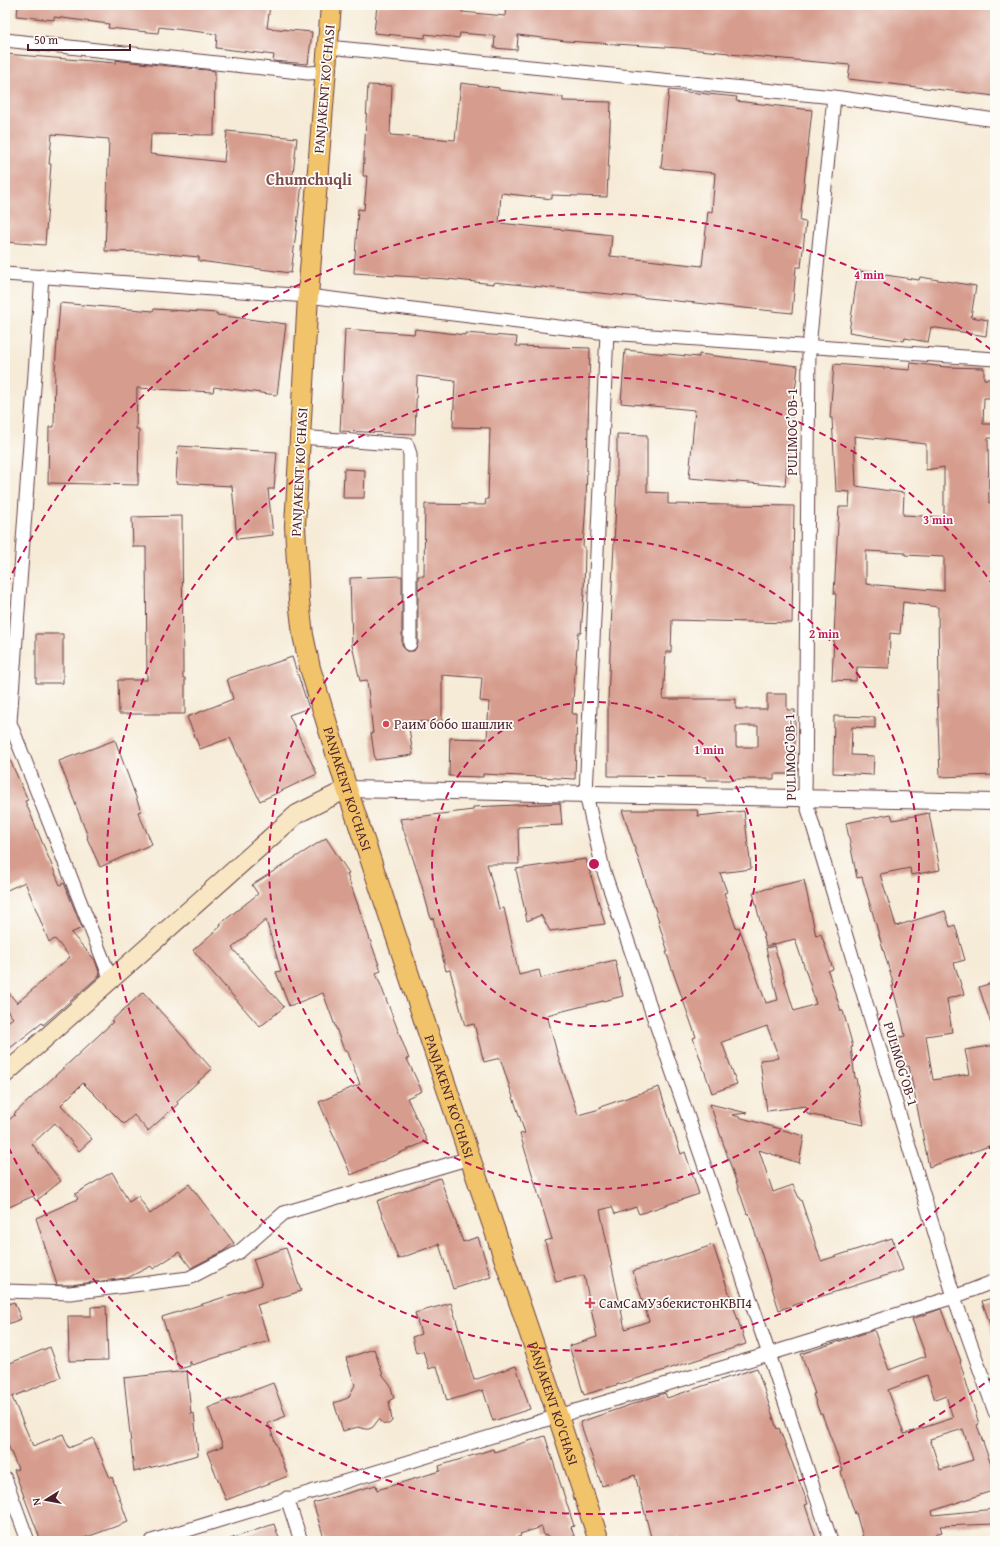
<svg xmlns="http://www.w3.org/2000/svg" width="1000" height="1546" font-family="'Gentium Book Plus',serif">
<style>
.building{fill:#d69c8d;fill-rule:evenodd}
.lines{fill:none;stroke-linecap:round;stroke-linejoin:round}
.minor-casing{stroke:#643e45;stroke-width:15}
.tertiary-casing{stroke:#643e45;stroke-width:18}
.secondary-casing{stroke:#643e45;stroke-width:20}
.primary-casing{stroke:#643e45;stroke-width:22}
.minor{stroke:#fff;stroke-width:13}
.tertiary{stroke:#fff;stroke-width:16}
.secondary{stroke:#f9e7c3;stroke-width:18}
.primary{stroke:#f1c36a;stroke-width:20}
.ring{fill:none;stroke:#c2185b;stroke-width:2;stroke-dasharray:7 5}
.poi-dot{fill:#d1495b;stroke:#fdfcf7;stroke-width:1.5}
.labels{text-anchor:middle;stroke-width:3.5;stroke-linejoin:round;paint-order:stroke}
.street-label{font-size:14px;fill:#4a1f2b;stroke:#fdfcf7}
.poi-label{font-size:14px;fill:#4a1f2b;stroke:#fdfcf7;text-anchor:start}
.quarter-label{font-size:16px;font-weight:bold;fill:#7b4b4d;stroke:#fdfcf7}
.centre{fill:#c2185b;stroke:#fdfcf7;stroke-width:2}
.ring-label{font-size:12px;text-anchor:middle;font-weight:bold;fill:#c2185b;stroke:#fdfcf7;stroke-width:3.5;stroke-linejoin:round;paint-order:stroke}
</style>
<rect width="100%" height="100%" fill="#fdfcf7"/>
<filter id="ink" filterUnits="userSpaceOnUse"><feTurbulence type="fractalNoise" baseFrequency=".025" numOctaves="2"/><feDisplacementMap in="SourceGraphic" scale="8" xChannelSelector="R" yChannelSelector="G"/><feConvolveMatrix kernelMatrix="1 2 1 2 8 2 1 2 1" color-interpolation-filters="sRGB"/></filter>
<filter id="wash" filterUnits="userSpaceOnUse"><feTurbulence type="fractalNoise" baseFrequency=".012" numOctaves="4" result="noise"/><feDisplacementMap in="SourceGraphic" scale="16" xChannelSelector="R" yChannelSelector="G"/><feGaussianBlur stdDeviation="0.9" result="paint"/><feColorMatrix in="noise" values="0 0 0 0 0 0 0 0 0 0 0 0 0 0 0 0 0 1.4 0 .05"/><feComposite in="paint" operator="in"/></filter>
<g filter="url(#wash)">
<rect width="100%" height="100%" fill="#f6ebd7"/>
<g id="blocks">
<path class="building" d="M 18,5 L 270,5 L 267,28 L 312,32 L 308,64 L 273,61 L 274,55 L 216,48 L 217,34 L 159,27 L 158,33 L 108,28 L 109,24 L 54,17 L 54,20 L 17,16 Z
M 377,5 L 463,5 L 462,12 L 505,16 L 506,5 L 952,5 L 995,10 L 995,96 L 848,79 L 850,65 L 729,54 L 729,53 L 680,48 L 566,41 L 518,35 L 517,50 L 494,48 L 495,36 L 460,33 L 459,38 L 425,34 L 425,38 L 374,33 Z
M 5,54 L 116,63 L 116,60 L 122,61 L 215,71 L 214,135 L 151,134 L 150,154 L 224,162 L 227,131 L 297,138 L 292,183 L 302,184 L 291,273 L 199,261 L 199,257 L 146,252 L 105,251 L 109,139 L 52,134 L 49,164 L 51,164 L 45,245 L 5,242 Z
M 461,83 L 499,88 L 499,90 L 563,97 L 563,101 L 611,102 L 607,197 L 552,195 L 552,199 L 501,193 L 499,223 L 612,235 L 610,256 L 702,266 L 708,211 L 712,212 L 715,173 L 661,168 L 669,90 L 737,97 L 736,101 L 812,110 L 800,221 L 806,222 L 801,267 L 796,267 L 792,313 L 494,282 L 494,284 L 447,279 L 354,273 L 358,209 L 364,210 L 367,176 L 363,176 L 368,85 L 392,86 L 390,135 L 455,140 Z
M 858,271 L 919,280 L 920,277 L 976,286 L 971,317 L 988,320 L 986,336 L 931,327 L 928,342 L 905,338 L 904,341 L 849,332 Z
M 60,303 L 153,311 L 154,309 L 217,313 L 217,315 L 286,324 L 277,395 L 214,387 L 213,392 L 137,388 L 136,429 L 139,429 L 138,485 L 48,483 L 49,427 L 54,427 L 55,368 Z
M 345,329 L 414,334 L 415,329 L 465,335 L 465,333 L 517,337 L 516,346 L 590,348 L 586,503 L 583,547 L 585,547 L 584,594 L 581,633 L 578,633 L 572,714 L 577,714 L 575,779 L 483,774 L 483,777 L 449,776 L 450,738 L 487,739 L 489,702 L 480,701 L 482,678 L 442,675 L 442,722 L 408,721 L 413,755 L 375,760 L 371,733 L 373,733 L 367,680 L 360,681 L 352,645 L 350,578 L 402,576 L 402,644 L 406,651 L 414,651 L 418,644 L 418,576 L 424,576 L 425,504 L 485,505 L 486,499 L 488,499 L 490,428 L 453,427 L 455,381 L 417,376 L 415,434 L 340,431 Z
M 625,350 L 699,357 L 699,354 L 798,366 L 792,418 L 791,418 L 785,486 L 689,478 L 695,410 L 621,403 Z
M 911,363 L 946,367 L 984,368 L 984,379 L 995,379 L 995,398 L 984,398 L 983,424 L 995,424 L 995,438 L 988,438 L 989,503 L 995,502 L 995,775 L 940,777 L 937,691 L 939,691 L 938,607 L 903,602 L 900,634 L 890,633 L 889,668 L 857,667 L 856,681 L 832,680 L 836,594 L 834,594 L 839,507 L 849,507 L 850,492 L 836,491 L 832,418 L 830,418 L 834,364 L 910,370 ZM 854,436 L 926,444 L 926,470 L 944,467 L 944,517 L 903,515 L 904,493 L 856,486 ZM 866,551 L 905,553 L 905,555 L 944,557 L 944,591 L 866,584 Z
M 617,434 L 647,435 L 647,492 L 668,493 L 668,504 L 794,506 L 792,623 L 672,620 L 671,652 L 666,652 L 663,699 L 736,699 L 736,709 L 767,709 L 767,694 L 787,694 L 787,710 L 795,710 L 795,774 L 774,774 L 774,779 L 735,779 L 735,780 L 706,780 L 706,777 L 608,776 L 608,699 L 612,607 L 611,607 L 617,481 ZM 736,726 L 758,726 L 758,747 L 736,747 Z
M 178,446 L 277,452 L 274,489 L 268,489 L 273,535 L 237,539 L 232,486 L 176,483 Z
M 344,469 L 365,470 L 364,498 L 343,498 Z
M 182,516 L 183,678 L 185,678 L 185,714 L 119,714 L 118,680 L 147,680 L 146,547 L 133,547 L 132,517 Z
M 36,634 L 63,634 L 63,683 L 36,683 Z
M 292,657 L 309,708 L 289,715 L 317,774 L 260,801 L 230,738 L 200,749 L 187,717 L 233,699 L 227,679 Z
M 834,716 L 875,717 L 875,728 L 852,727 L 851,755 L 874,756 L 873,775 L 833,773 Z
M 115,740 L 141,811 L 138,812 L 152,844 L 100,867 L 87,838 L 88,837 L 59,761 Z
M 5,749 L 28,800 L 25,801 L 60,885 L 64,883 L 82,928 L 71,933 L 95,960 L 100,975 L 43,1025 L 42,1023 L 5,1052 L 5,1024 L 13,1018 L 5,1008 L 5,988 L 17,1003 L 70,957 L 55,939 L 49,942 L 25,882 L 5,891 Z
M 560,803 L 562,825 L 518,827 L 519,864 L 487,864 L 499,909 L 504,908 L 519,975 L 539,970 L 541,978 L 615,960 L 623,996 L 547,1015 L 557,1053 L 578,1115 L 600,1109 L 600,1107 L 659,1087 L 681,1154 L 685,1152 L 699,1194 L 639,1214 L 636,1207 L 615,1214 L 612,1207 L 600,1210 L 625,1329 L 649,1321 L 633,1271 L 713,1245 L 746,1344 L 665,1370 L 584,1395 L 569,1346 L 597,1337 L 584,1275 L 556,1282 L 545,1241 L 552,1239 L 520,1134 L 525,1133 L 500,1058 L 484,1062 L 474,1024 L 465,1026 L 450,970 L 446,971 L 433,918 L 431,919 L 421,883 L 400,819 L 473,810 L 473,807 Z
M 622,810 L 697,810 L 698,816 L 744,811 L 751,869 L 720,873 L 727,892 L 724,893 L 736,928 L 739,927 L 766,1003 L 778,1000 L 766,948 L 774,946 L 794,1011 L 816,1004 L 809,981 L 795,939 L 766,946 L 753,892 L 804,880 L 816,936 L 821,934 L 833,969 L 828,971 L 841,1011 L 843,1011 L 853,1047 L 851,1047 L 855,1078 L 856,1078 L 864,1125 L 807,1114 L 806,1106 L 767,1111 L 760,1060 L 779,1058 L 767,1026 L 722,1042 L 737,1084 L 712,1093 L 693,1038 L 696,1037 L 666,952 L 668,952 L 658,921 L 659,921 Z
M 929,813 L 940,870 L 911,875 L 910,868 L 880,874 L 896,926 L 945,911 L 950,927 L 955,925 L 965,960 L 954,963 L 964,994 L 947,999 L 952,1032 L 926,1036 L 933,1080 L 970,1074 L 965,1050 L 995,1045 L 995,1144 L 929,1167 L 909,1066 L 899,1067 L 895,1038 L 905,1036 L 902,1021 L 892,986 L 894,986 L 862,877 L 857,878 L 846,823 L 891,814 L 893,820 Z
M 326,838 L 349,873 L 347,874 L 381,971 L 376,973 L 409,1059 L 407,1059 L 422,1091 L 407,1098 L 427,1141 L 351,1175 L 319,1102 L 360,1084 L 347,1050 L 344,1050 L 323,993 L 289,1006 L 276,972 L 281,971 L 266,920 L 232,948 L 284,1007 L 260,1027 L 193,950 L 221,926 L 220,924 L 258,894 L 252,885 Z
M 586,859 L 605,924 L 550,931 L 541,915 L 527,921 L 516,869 Z
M 995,982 L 995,1030 L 993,1030 L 979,987 Z
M 143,992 L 212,1069 L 177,1101 L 178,1104 L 148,1131 L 134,1115 L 124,1124 L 83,1083 L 61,1105 L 92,1139 L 79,1151 L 55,1123 L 32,1144 L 61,1181 L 36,1201 L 33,1196 L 5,1209 L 5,1123 L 15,1115 L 14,1114 L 113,1022 L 111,1021 Z
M 710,1104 L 747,1113 L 732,1115 L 804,1136 L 799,1163 L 759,1150 L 773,1192 L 793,1185 L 800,1200 L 801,1200 L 821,1261 L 892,1238 L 903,1270 L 779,1310 L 749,1213 L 747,1214 Z
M 112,1172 L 129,1202 L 138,1196 L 150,1214 L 189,1184 L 234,1243 L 222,1252 L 191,1268 L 179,1252 L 153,1269 L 151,1266 L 127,1278 L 70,1285 L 57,1285 L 36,1218 L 78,1199 L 75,1194 Z
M 440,1178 L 463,1242 L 478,1237 L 491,1277 L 453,1289 L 439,1244 L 398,1259 L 377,1201 Z
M 286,1248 L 301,1291 L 257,1305 L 269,1341 L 192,1365 L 190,1361 L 190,1366 L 179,1369 L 162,1317 L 262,1285 L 253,1259 Z
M 995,1297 L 995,1333 L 993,1333 L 982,1301 Z
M 14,1302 L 21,1319 L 5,1325 L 5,1305 Z
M 451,1303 L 474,1380 L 516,1366 L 530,1409 L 493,1421 L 483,1390 L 447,1401 L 437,1366 L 429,1369 L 423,1351 L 416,1353 L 412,1337 L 421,1334 L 415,1313 Z
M 106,1306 L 108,1360 L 69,1361 L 68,1316 L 91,1316 L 91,1307 Z
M 941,1309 L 961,1361 L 960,1362 L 979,1424 L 977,1425 L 995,1476 L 995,1490 L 932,1511 L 933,1515 L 995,1509 L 995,1524 L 940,1526 L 942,1532 L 935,1534 L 937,1541 L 864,1541 L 856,1513 L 855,1514 L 841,1472 L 843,1471 L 822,1414 L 820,1414 L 813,1394 L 815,1394 L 801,1354 L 874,1330 L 889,1370 L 926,1356 L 912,1319 ZM 927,1375 L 935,1400 L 946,1396 L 953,1418 L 904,1434 L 888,1390 ZM 963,1429 L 973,1460 L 940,1470 L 930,1439 Z
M 50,1347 L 61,1377 L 12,1397 L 33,1446 L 63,1434 L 69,1448 L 93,1438 L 110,1478 L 112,1477 L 128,1522 L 76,1541 L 41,1541 L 14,1470 L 18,1469 L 5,1438 L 5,1365 Z
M 374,1349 L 383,1375 L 390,1384 L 394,1398 L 389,1401 L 392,1421 L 389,1424 L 384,1424 L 379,1419 L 373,1427 L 369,1429 L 365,1429 L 358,1427 L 343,1431 L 334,1403 L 348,1398 L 355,1385 L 346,1358 Z
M 757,1368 L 777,1429 L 779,1428 L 808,1504 L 805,1505 L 817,1541 L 681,1541 L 680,1538 L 664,1541 L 652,1541 L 635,1475 L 602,1486 L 580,1422 L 665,1393 L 667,1398 Z
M 187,1371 L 191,1414 L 194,1413 L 198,1455 L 134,1472 L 124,1378 Z
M 273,1383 L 286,1416 L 268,1423 L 288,1476 L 226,1500 L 207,1452 L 223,1446 L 208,1408 Z
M 545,1436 L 574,1526 L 571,1527 L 576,1541 L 550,1541 L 547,1535 L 544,1536 L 542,1527 L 520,1534 L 521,1536 L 505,1541 L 325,1541 L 313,1503 L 376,1485 L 377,1490 L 440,1471 L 439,1466 L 493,1449 L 494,1452 Z
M 274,1524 L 280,1541 L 230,1541 L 230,1539 Z"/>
</g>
</g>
<g filter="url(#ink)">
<use href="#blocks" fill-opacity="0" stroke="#643e45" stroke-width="1"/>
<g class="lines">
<g class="minor-casing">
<path id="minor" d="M 5,40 L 308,73 L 326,72
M 328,47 L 834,97 L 995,120
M 834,97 L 809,347 L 805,799 L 954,1297 L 995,1412
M 5,274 L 308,296 L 607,333 L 995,359
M 607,333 L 586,794 L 603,869 L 769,1354 L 831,1541
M 300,437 L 407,445 L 410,454 L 410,644
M 7,715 L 111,980
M 10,722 L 42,276
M 5,1291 L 70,1293 L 189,1278 L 239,1252 L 284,1213 L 470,1158
M 5,1478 L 28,1541
M 287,1498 L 301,1541
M 152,1541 L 558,1416 L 769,1354 L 954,1297 L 995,1281"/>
</g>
<g class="tertiary-casing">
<path id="tertiary" d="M 347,789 L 995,802"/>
</g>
<g class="secondary-casing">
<path id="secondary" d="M 5,1074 L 297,814 L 347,789"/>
</g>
<g class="primary-casing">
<g id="primary">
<path id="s1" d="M 331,5 L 308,296 L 295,526 L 299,600 L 303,635 L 310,668 L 347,789 L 470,1158 L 558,1416 L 599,1541"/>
</g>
</g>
<use href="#minor" class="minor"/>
<use href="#tertiary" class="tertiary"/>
<use href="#secondary" class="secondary"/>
<use href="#primary" class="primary"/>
</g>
</g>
<g class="ring">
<circle cx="594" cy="864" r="162"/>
<circle cx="594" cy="864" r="325"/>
<path d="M993 1143A487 487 0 1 1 993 585"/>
<path d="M994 1376A650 650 0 0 1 7 1144M7 584A650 650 0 0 1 994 352"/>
</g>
<g class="poi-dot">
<circle cx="386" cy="724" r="4"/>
<path d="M588 1297h4v4h4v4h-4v4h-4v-4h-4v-4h4z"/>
</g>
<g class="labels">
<g class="street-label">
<text transform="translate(324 89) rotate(-85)" y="5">PANJAKENT KO'CHASI</text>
<text transform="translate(792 432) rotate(-90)" y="5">PULIMOG’OB-1</text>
<text transform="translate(299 472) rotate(-87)" y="5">PANJAKENT KO'CHASI</text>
<text transform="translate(790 757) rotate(-91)" y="5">PULIMOG’OB-1</text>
<text dy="5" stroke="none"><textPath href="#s1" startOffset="792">PANJAKENT KO'CHASI</textPath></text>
<text transform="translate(901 1064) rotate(73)" y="5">PULIMOG’OB-1</text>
<text dy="5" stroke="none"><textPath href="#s1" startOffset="1116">PANJAKENT KO'CHASI</textPath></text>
<text dy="5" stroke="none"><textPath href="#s1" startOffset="1440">PANJAKENT KO'CHASI</textPath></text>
</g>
<g class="poi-label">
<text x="394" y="729">Раим бобо шашлик</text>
<text x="599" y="1308">СамСамУзбекистонКВП4</text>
</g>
<g class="quarter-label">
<text x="309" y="185">Chumchuqli</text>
</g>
</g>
<circle cx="594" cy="864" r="6" class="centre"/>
<g class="ring-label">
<text x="869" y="279">4 min</text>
<text x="938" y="524">3 min</text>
<text x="824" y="638">2 min</text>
<text x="709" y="754">1 min</text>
</g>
<rect width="1000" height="1546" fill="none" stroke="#fdfcf7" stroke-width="20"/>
<g transform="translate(46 1500) rotate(259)" stroke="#fdfcf7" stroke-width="3" paint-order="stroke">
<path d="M0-3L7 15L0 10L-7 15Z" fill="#4a1f2b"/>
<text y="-6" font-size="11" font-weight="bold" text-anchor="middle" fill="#4a1f2b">N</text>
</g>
<path d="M28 44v6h102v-6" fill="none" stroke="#4a1f2b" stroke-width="2"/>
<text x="34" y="44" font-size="12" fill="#4a1f2b" stroke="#fdfcf7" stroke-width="3" paint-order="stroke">50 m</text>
</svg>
